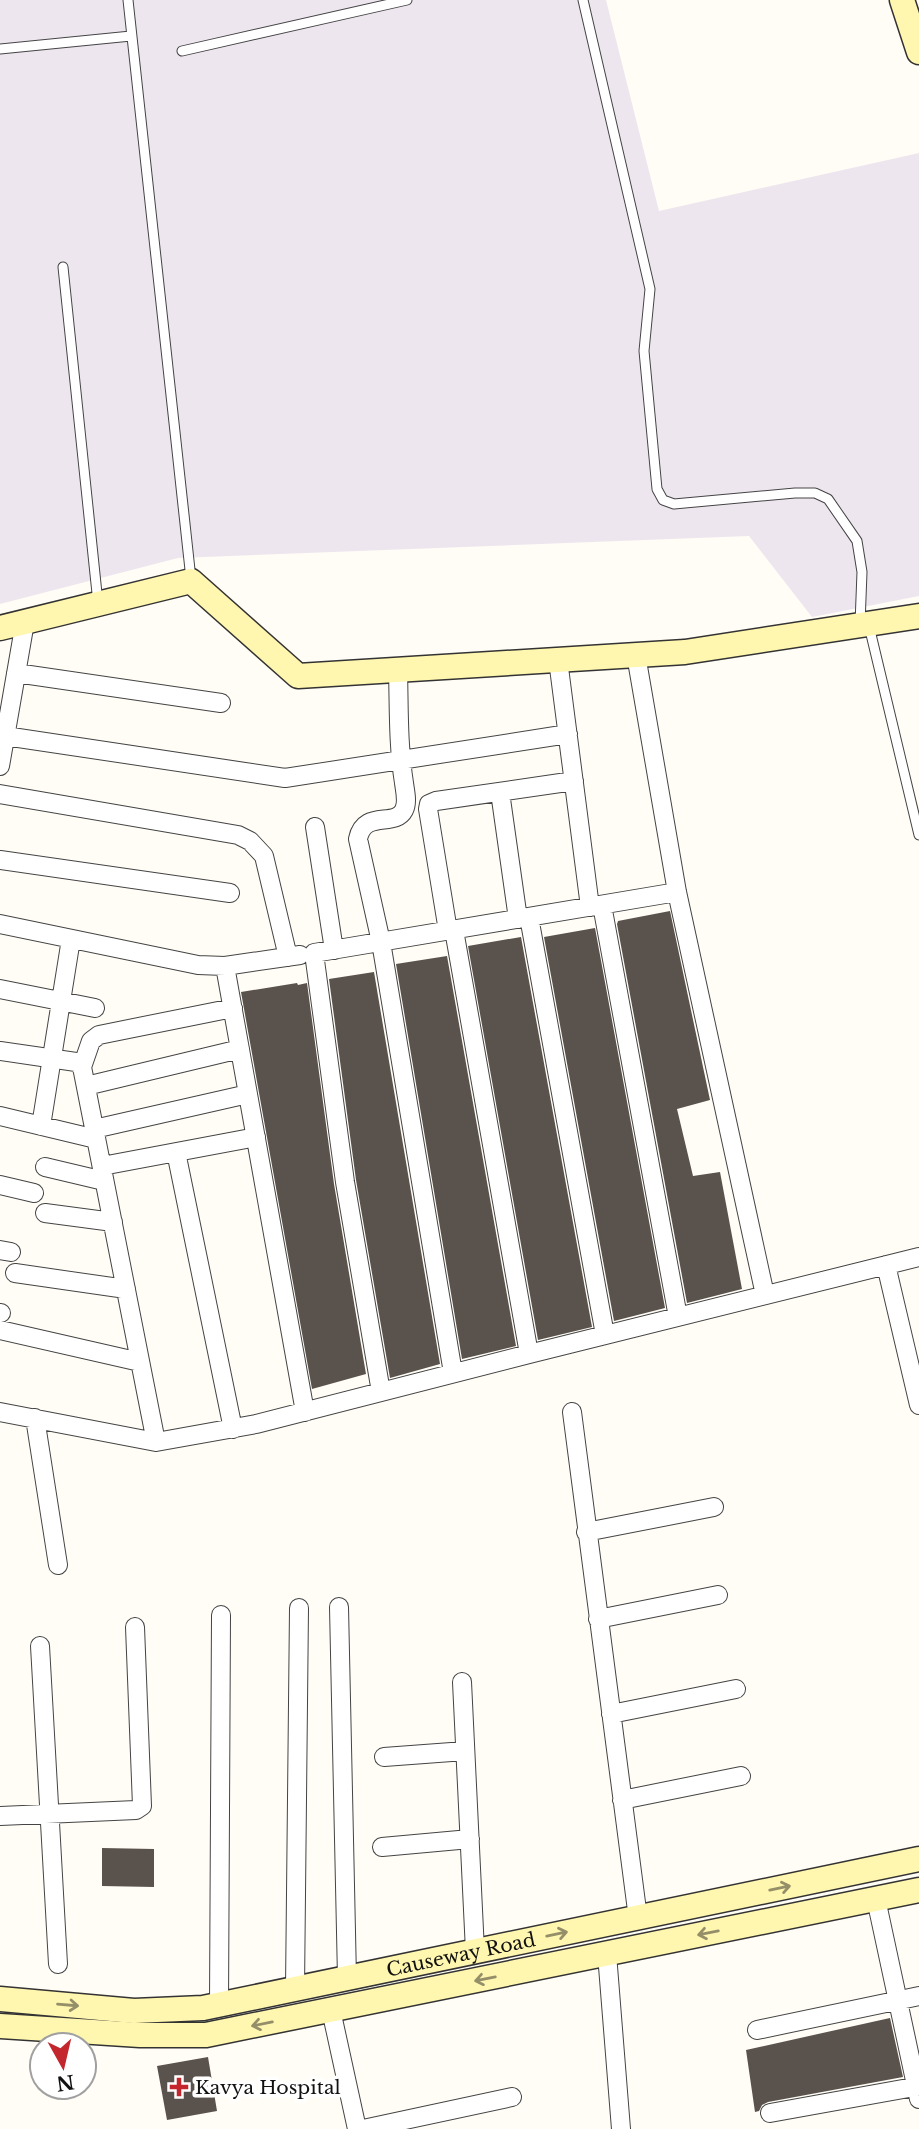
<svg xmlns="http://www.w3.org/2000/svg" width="919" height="2129" font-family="'Libre Baskerville',serif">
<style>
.industrial{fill:#eee6ef}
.building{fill:#5a524d}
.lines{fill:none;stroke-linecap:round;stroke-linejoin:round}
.lane-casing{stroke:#444;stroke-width:11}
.street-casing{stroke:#444;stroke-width:20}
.secondary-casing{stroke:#333;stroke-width:27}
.lane{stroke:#fff;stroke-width:9}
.street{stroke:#fff;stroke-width:18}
.secondary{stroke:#fff6b0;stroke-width:24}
.oneway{stroke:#948f68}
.poi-dot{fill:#c4262e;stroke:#fff;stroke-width:2.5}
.labels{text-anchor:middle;stroke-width:7;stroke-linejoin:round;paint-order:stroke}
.street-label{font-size:19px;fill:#111;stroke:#fff}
.poi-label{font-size:19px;fill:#111;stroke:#fff;text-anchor:start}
</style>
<rect width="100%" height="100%" fill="#fffdf5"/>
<path class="industrial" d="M 0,0 L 606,0 L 659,211 L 919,153 L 919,596 L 812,617 L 749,536 L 178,558 L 0,604 Z"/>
<path class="building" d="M 670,911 L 710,1100 L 677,1109 L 693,1176 L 720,1172 L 742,1289 L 687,1303 L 617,924 L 618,921 Z
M 595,928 L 665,1308 L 614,1321 L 544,937 Z
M 521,937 L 592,1327 L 538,1340 L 468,946 Z
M 447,956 L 516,1346 L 462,1359 L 396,964 Z
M 374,972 L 440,1364 L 390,1378 L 356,1180 L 329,979 Z
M 297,983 L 298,985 L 307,983 L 334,1184 L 366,1374 L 312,1389 L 241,992 Z
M 102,1848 L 154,1849 L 154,1887 L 102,1886 Z
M 890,2018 L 903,2077 L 768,2102 L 762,2105 L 759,2111 L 755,2112 L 746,2050 Z
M 208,2057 L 217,2111 L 167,2120 L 157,2066 Z"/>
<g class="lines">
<g class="lane-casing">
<path id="lane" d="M 128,0 L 191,579
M 583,0 L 650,289 L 644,351 L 657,489 L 663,500 L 674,504 L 795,493 L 815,493 L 828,499 L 857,541 L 862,572 L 860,624
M 0,49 L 131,36
M 182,51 L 407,0
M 63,267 L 98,603
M 869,626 L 919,835"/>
</g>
<g class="street-casing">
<path id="street" d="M 636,655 L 677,892 L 765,1295
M 558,660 L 590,907
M 398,670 C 399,708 398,745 404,783 C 405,791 408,802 404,810 C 395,828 364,809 358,839 L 381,942 L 453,1373
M 16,673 L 221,703
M 5,736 L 285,778 L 568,734
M 0,766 L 25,622
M 500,792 L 518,919
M 0,794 L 238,835 L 250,841 L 264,856 L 288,957
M 315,827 L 334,950
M 0,860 L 230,893
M 602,905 L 678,1317
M 529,917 L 605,1335
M 0,924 L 198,965 L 225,966 L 300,955
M 454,930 L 529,1354
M 448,931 L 428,809 L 429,804 L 436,801 L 574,781
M 225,966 L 305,1412
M 0,989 L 95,1008
M 0,1051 L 76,1062 L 82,1067
M 86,1086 L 240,1049
M 0,1116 L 96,1139
M 41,1126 L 71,939
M 94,1129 L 248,1094
M 176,1152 L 233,1429
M 102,1166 L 256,1137
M 45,1167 L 104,1181
M 0,1185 L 34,1193
M 45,1213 L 113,1222
M 0,1250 L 11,1252
M 886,1265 L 919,1405
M 15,1273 L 126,1289
M 0,1313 L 1,1313
M 0,1330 L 140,1362
M 381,1392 L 345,1182 L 314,953 L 677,892
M 0,1412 L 156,1442 L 256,1424 L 529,1354 L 919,1257
M 572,1412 L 638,1918
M 35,1418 L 58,1565
M 156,1442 L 82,1067 L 91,1041 L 99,1035 L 233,1008
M 586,1532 L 714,1507
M 339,1607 L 347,1978
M 598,1619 L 718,1595
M 40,1646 L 58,1964
M 462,1682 L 475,1951
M 611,1714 L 736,1689
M 384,1757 L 465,1751
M 622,1800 L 741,1776
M 0,1816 L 136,1810 L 142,1806 L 135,1627
M 382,1847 L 470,1839
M 876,1899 L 919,2099
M 607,1954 L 621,2129
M 295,1989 L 299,1608
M 219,2005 L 221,1615
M 331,2010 L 357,2129
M 757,2030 L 919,1996
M 770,2113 L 919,2086
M 363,2129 L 512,2097"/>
</g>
<g class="secondary-casing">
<g id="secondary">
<path d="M 902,0 L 919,52"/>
<path d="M 0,628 L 191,581 L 298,676 L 685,652 L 919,616"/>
<path id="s1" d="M 0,1999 L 134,2011 L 203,2008 L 919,1859"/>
<path d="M 0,2026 L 140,2035 L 206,2035 L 919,1890"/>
</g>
</g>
<use href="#lane" class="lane"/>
<use href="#street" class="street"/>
<use href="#secondary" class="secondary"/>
</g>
<defs><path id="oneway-shaft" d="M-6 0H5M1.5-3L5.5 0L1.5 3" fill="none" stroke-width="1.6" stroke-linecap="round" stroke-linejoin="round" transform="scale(1.75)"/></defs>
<g class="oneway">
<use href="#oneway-shaft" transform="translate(780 1888) rotate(-12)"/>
<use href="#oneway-shaft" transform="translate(708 1933) rotate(169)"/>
<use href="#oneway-shaft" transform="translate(557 1934) rotate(-12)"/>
<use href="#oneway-shaft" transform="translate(485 1979) rotate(169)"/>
<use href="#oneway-shaft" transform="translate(68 2005) rotate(5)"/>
<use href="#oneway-shaft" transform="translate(262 2024) rotate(169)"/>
</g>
<path class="poi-dot" d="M175.5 2076.5h7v7h7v7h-7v7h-7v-7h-7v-7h7z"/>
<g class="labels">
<g class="street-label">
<text dy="7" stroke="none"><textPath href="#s1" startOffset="467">Causeway Road</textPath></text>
</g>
<g class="poi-label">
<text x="195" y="2094">Kavya Hospital</text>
</g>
</g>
<g transform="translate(63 2066) rotate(172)"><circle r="33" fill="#ffffff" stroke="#a0a0a0" stroke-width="2"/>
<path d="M0-5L12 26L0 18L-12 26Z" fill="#c4262e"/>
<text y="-10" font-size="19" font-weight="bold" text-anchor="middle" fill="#111111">N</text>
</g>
</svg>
